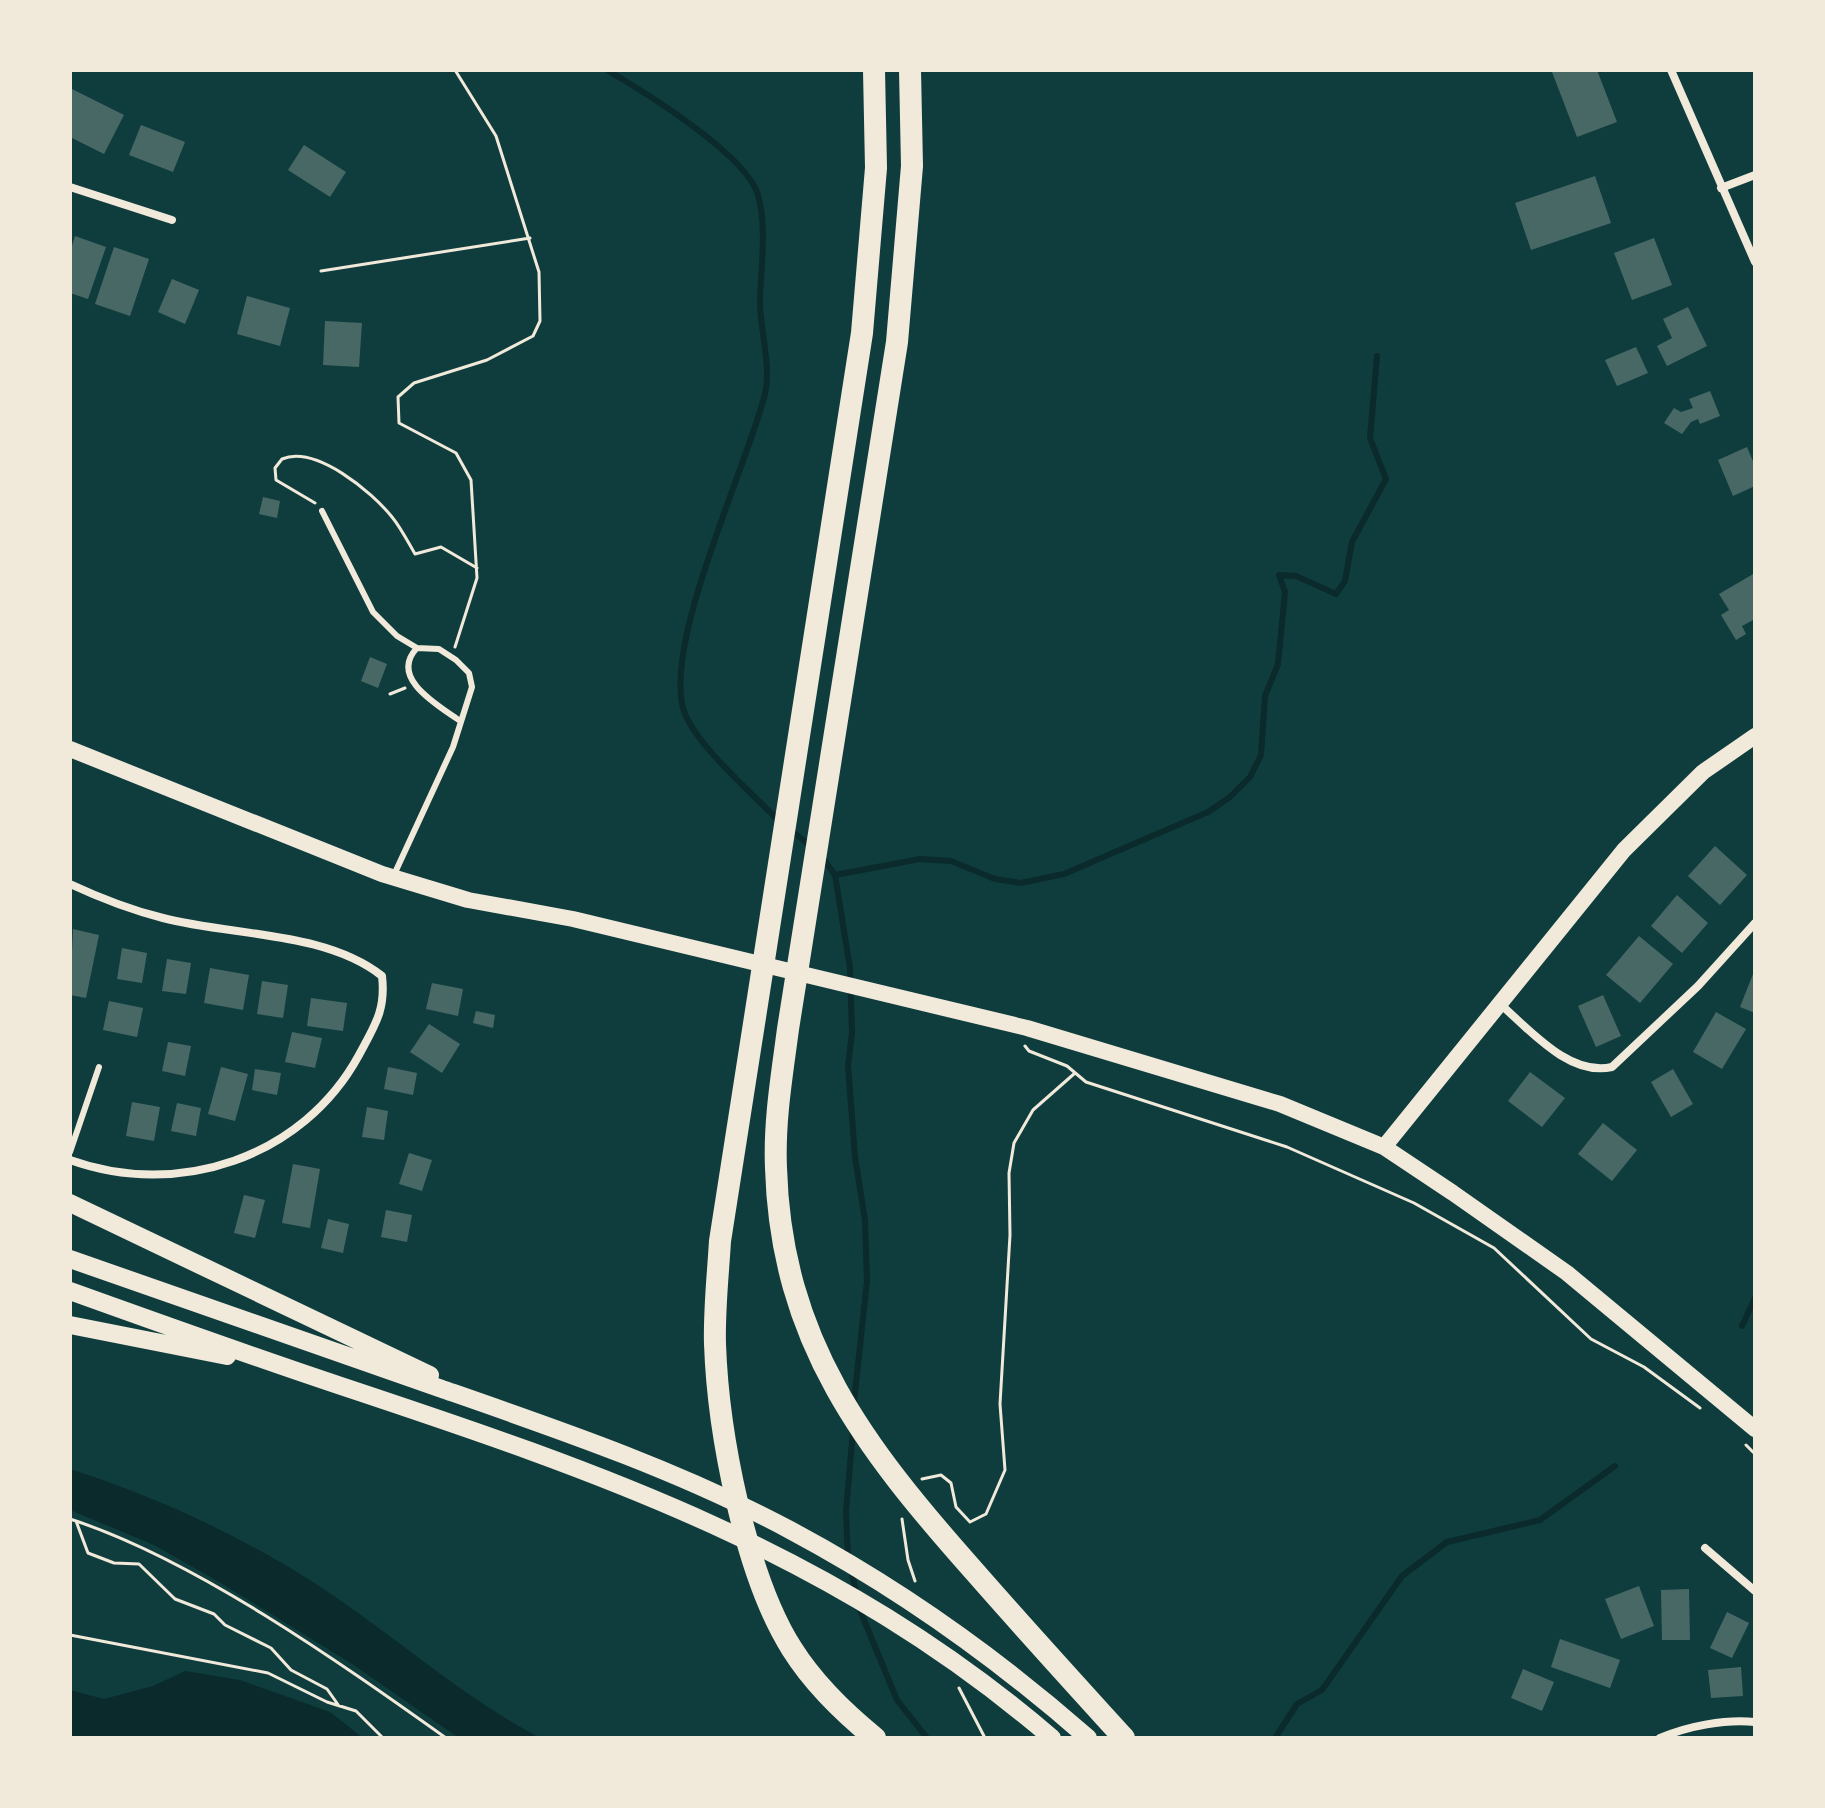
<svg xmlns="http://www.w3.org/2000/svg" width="1825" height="1808" font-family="'Alegreya Sans',sans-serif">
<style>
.water{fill:#0a2a2b}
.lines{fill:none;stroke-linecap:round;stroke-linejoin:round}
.stream{stroke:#0a2a2b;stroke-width:6}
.building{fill:#486865}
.path{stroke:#f1e9da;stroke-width:3}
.service{stroke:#f1e9da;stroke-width:6}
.minor{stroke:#f1e9da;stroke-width:8}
.secondary{stroke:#f1e9da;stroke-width:16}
.primary{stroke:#f1e9da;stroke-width:18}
.motorway{stroke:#f1e9da;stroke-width:22}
</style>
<rect width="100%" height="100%" fill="#0f3d3e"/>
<path class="water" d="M 70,1469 C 163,1499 253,1541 334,1596 C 403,1643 466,1699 540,1738 L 459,1738 L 352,1664 L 219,1582 L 154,1545 L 70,1510 Z
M 185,1671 L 240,1680 L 330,1712 L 363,1738 L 70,1738 L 70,1690 L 104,1699 L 153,1686 Z"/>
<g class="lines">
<path class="stream" d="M 607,70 C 643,91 747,155 758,195 C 767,227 761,266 760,298 C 759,329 772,364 765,394 C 746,469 665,638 683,708 C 692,742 754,795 780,822
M 789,829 L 812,847
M 822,857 L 835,875 L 850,968 L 852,1033 L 848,1065 L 855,1157 L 865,1220 L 867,1281 L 854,1402
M 835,875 L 920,859 L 951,861 L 995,879 L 1021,883 L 1064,874 L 1208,812 L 1230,797 L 1250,777 L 1261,755 L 1265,696 L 1278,664 L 1285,592 L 1279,575 L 1296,576 L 1336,594 L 1345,581 L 1352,542 L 1386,479 L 1370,438 L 1377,356
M 1742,1326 L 1755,1298
M 848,1558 L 846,1512 L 853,1430
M 851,1569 L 857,1597
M 859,1608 L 897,1700 L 927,1738
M 1275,1738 L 1297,1704 L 1322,1690 L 1402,1576 L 1447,1542 L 1540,1520 L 1615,1466"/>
</g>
<path class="building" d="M 1557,70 L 1597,70 L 1617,122 L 1577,137 L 1552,72 Z
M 70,88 L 124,115 L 104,154 L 70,137 Z
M 141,125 L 185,142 L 173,172 L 129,155 Z
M 304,145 L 346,172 L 330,197 L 288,170 Z
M 1595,176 L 1611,223 L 1531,250 L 1515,203 Z
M 75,236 L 106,247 L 88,299 L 70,293 L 70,252 Z
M 1654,238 L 1672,285 L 1632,300 L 1614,253 Z
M 114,247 L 149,259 L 130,316 L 95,304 Z
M 172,279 L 199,290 L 185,324 L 158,312 Z
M 247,296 L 290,308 L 280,346 L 237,334 Z
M 1688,307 L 1707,346 L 1667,366 L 1657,346 L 1672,338 L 1663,319 Z
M 325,321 L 362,323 L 359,367 L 323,365 Z
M 1636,347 L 1648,373 L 1617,386 L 1605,360 Z
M 1710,391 L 1720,416 L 1700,424 L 1698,419 L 1691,422 L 1682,434 L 1664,423 L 1674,408 L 1681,412 L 1693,408 L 1689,399 Z
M 1747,447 L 1755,466 L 1755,486 L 1733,496 L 1718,460 Z
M 263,497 L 280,501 L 277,518 L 259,514 Z
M 1755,573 L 1755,619 L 1742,626 L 1746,634 L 1736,640 L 1721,615 L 1729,610 L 1719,594 Z
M 370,657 L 387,664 L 378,688 L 361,681 Z
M 1715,846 L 1747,875 L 1720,905 L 1688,876 Z
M 1677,895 L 1708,923 L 1682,953 L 1651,926 Z
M 73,929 L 99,935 L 86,998 L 70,995 Z
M 1639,936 L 1673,964 L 1640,1003 L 1606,975 Z
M 122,948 L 147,953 L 142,983 L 117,979 Z
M 167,959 L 191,963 L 186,994 L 162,991 Z
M 210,968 L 249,975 L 243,1010 L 204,1003 Z
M 1755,969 L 1755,1013 L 1740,1007 Z
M 262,981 L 288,985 L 283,1018 L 257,1014 Z
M 432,983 L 463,989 L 458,1016 L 426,1009 Z
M 1603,995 L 1621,1036 L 1596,1047 L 1578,1006 Z
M 311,998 L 347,1003 L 343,1031 L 307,1026 Z
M 109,1001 L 143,1008 L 137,1037 L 103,1030 Z
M 476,1011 L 495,1015 L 493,1028 L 473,1023 Z
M 1716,1012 L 1746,1029 L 1722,1069 L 1693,1052 Z
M 429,1024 L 460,1044 L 442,1073 L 410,1052 Z
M 292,1032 L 322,1038 L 315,1068 L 285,1062 Z
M 168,1042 L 191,1046 L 185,1076 L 162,1071 Z
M 221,1067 L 248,1074 L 235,1121 L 208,1114 Z
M 388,1067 L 417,1073 L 413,1095 L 384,1089 Z
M 255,1069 L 281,1073 L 277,1095 L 252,1090 Z
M 1673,1069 L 1693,1104 L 1671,1117 L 1651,1082 Z
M 1530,1072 L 1565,1098 L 1542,1127 L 1508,1101 Z
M 132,1102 L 160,1107 L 154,1141 L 126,1136 Z
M 177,1103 L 201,1108 L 196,1136 L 171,1131 Z
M 367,1107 L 388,1111 L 384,1140 L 362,1137 Z
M 1603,1123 L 1637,1150 L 1612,1181 L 1578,1154 Z
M 409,1153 L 432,1160 L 422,1191 L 399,1184 Z
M 293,1164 L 320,1169 L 310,1228 L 282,1223 Z
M 244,1195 L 265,1200 L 255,1238 L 234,1233 Z
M 386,1210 L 412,1215 L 407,1242 L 381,1237 Z
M 328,1219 L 349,1224 L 343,1253 L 321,1248 Z
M 1639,1586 L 1654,1626 L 1621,1639 L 1605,1599 Z
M 1689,1589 L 1690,1640 L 1662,1640 L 1661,1590 Z
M 1727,1612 L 1749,1623 L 1732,1658 L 1710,1648 Z
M 1560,1639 L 1620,1660 L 1610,1688 L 1551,1667 Z
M 1741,1667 L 1743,1696 L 1711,1698 L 1708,1670 Z
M 1523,1669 L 1554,1682 L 1542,1711 L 1511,1698 Z"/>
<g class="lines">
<path class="path" d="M 455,70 L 496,136 L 539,272 L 540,321 L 533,336 L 487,360 L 414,383 L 398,397 L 399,423 L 456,453 L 471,480 L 477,578 L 455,647
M 321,271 L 530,238
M 315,503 L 276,480 L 275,468 L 282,459 C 316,445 372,492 392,517 C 401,528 408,542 415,554 L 441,547 L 477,568
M 390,694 L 405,688
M 1025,1046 L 1029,1051 L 1067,1066 L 1086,1082 L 1287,1147 L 1414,1203 L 1494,1248 L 1591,1339 L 1644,1367 L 1700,1408
M 1746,1445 L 1755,1454
M 922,1479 L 941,1475 L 951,1483 L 956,1507 L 970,1522 L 986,1514 L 1005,1470 L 1000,1404 L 1010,1235 L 1009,1173 L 1014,1143 L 1033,1110 L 1075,1073
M 70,1519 C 194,1559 339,1662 446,1738
M 902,1519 L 908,1560 L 915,1581
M 76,1521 L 88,1553 L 114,1563 L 139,1564 L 175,1599 L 214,1614 L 225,1625 L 271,1648 L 291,1670 L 327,1689 L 339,1706
M 70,1635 L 268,1673 L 327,1702 L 356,1711 L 383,1738
M 959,1688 L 985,1738"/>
<path class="service" d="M 322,511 L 373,612 L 397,636 L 417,648
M 393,877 L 453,747 L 472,687 L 469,673 L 456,660 L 439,649 L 417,648 C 388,678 439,706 460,721
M 70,1152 L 99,1067"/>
<path class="minor" d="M 1671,70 L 1755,262
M 70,187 L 172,220
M 1721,188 L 1755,175
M 70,884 C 100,898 131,910 163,918 C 232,936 325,931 382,976 C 386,1010 375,1025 359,1055 C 303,1158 178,1199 70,1160
M 1499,1003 C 1529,1029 1569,1077 1612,1067 L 1698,986 L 1755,923
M 1705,1548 L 1755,1591
M 1660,1738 C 1688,1726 1725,1719 1755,1722"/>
<path class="secondary" d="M 70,749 L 382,874 L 468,900 L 573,919 L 1027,1028 L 1280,1104 L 1384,1147 L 1453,1193 L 1567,1273 L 1755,1429
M 1384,1147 L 1624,850 L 1703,772 L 1755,736"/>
<path class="primary" d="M 70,1203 L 430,1375
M 70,1259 C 194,1303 318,1346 442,1389 C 560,1430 680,1471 790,1530 C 897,1587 997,1658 1088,1738
M 70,1291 C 159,1323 248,1355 338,1385 C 603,1473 836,1553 1052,1738
M 70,1325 L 227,1356"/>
<path class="motorway" d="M 874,70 L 876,168 L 862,333 L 720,1241 C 718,1275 714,1310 715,1344 C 718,1432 745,1575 792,1649 C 814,1684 843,1712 875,1738
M 910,70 L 912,166 L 897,342 L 788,1029 C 782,1075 774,1121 776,1168 C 781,1341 865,1448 974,1571 C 1023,1627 1074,1683 1124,1738"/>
</g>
<rect width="1825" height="1808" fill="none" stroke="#f1e9da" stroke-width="144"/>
</svg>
